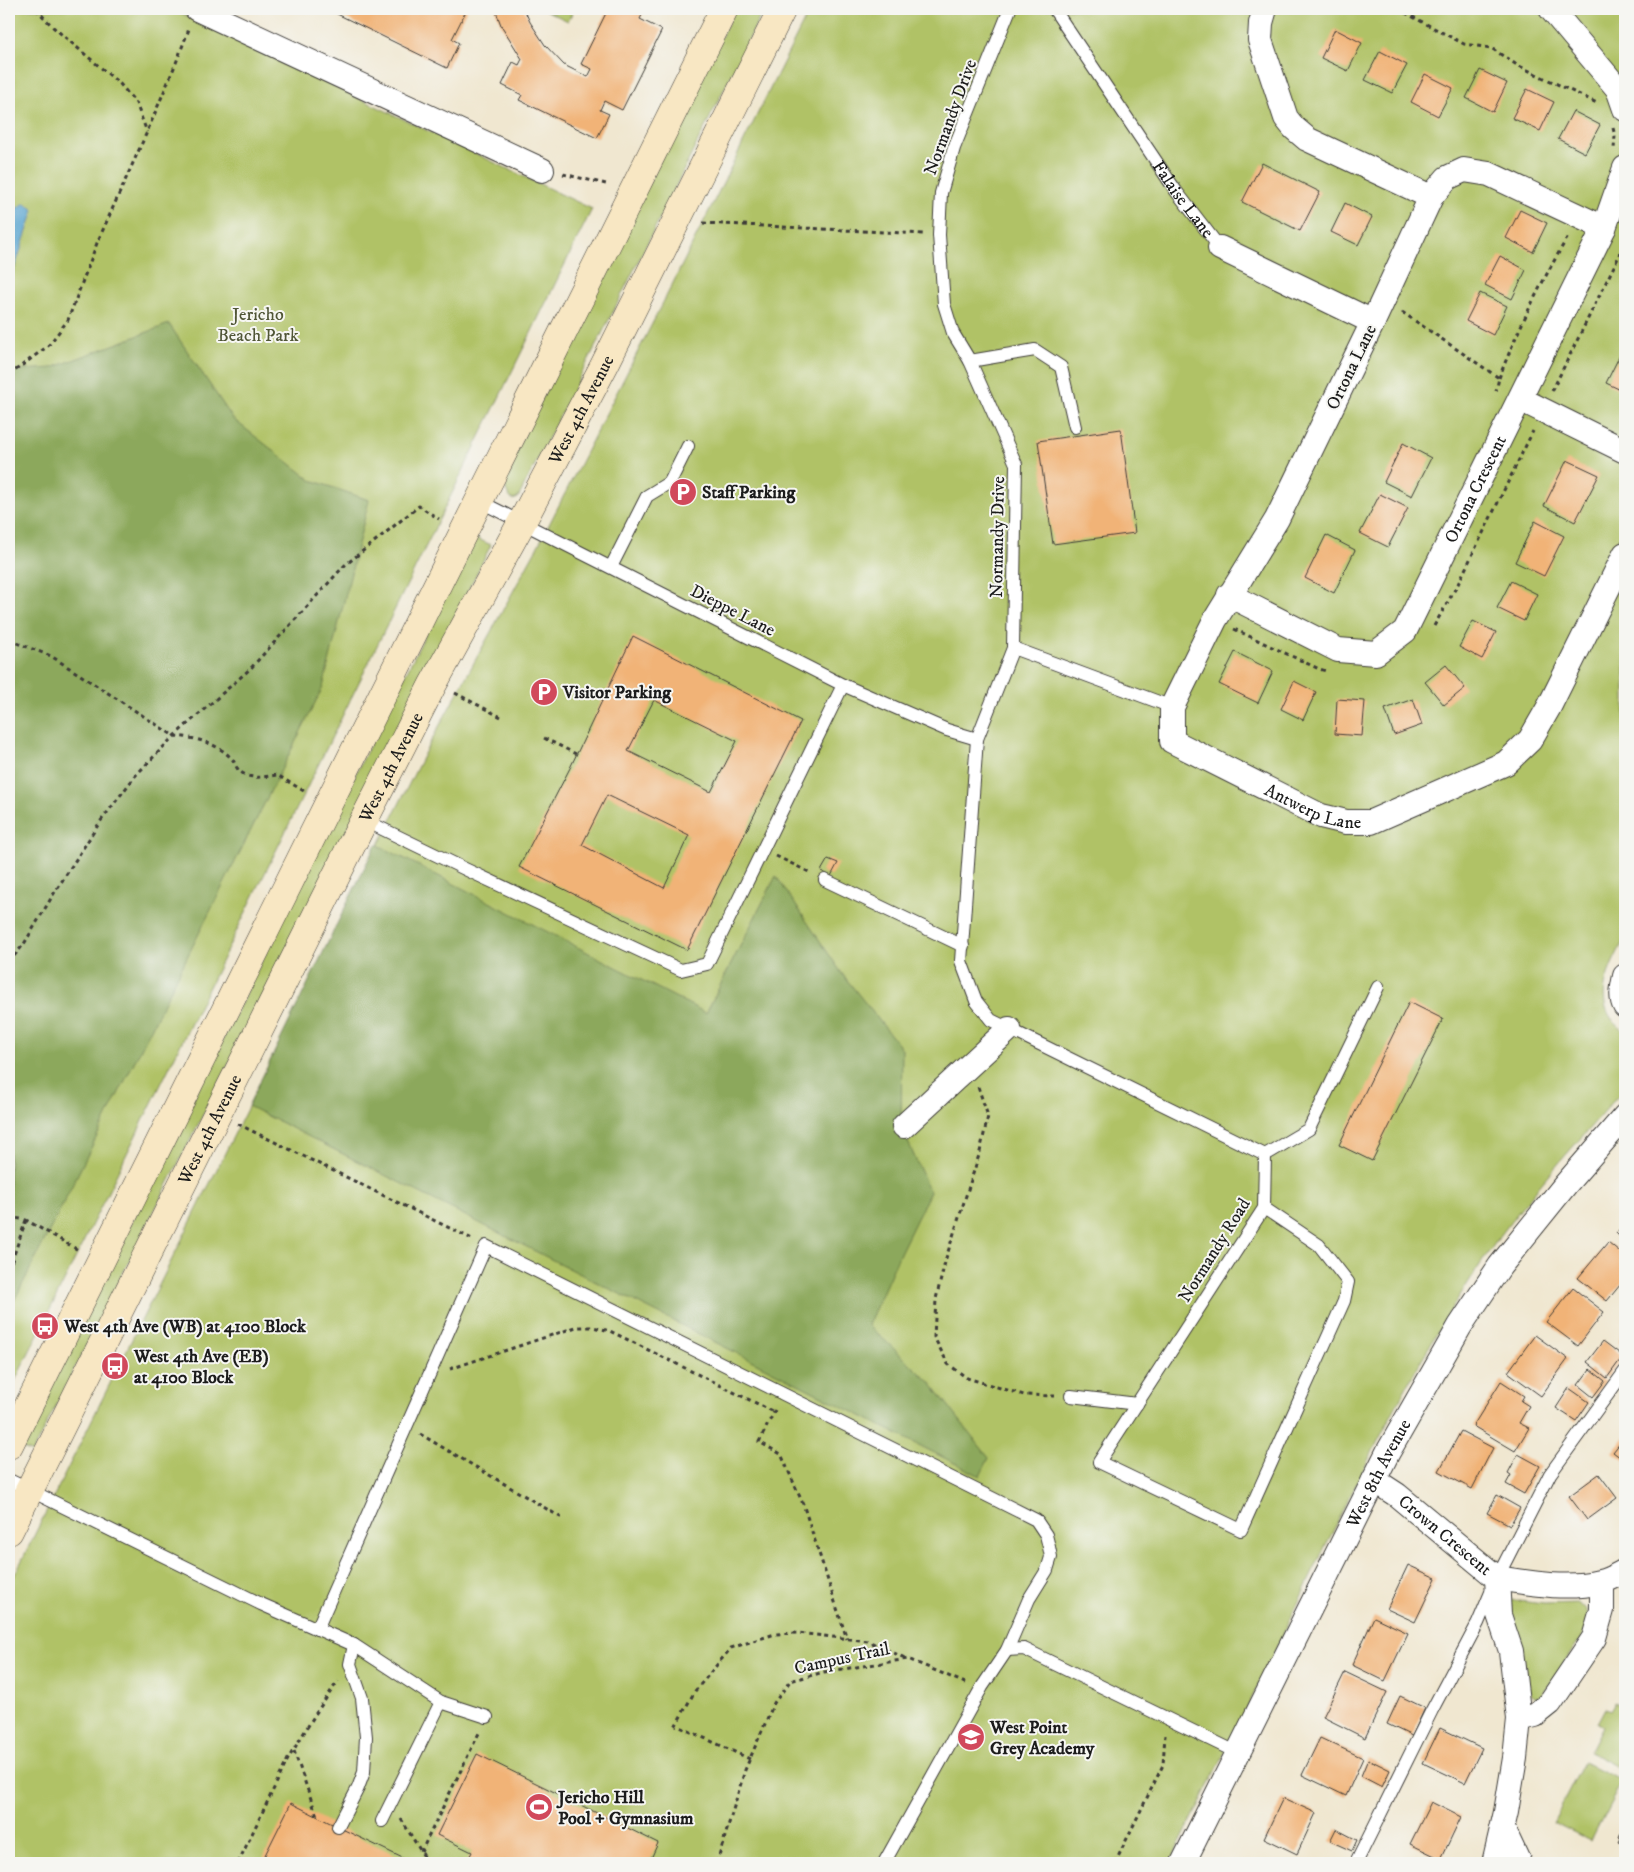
<svg xmlns="http://www.w3.org/2000/svg" width="1634" height="1872" font-family="'IM FELL DW Pica',serif">
<style>
.green{fill:#b0c266;stroke:#666f41}
.forest{fill:#8ca85b;stroke:#54623c}
.water{fill:#56a3cf;stroke:#396076}
.building{fill:#f1b377;fill-rule:evenodd}
.lines{fill:none;stroke-linecap:round;stroke-linejoin:round}
.lane-casing{stroke:#3c3a37;stroke-width:14}
.street-casing{stroke:#3c3a37;stroke-width:26}
.secondary-casing{stroke:#3c3a37;stroke-width:29}
.path{stroke:#3c3a37;stroke-width:3;stroke-dasharray:4 4;stroke-linecap:butt}
.lane{stroke:#fff;stroke-width:12}
.street{stroke:#fff;stroke-width:24}
.secondary{stroke:#f8e7c3;stroke-width:28}
.labels{text-anchor:middle;stroke-width:4;stroke-linejoin:round;paint-order:stroke}
.street-label{font-size:18px;fill:#1c1c1c;stroke:#f6f6f2}
.park-label{font-size:18px;fill:#505636;stroke:#f6f6f2}
.poi-label{font-size:18px;font-weight:bold;fill:#1c1c1c;stroke:#f6f6f2;text-anchor:start}
</style>
<rect width="100%" height="100%" fill="#f6f6f2"/>
<filter id="ink" filterUnits="userSpaceOnUse"><feTurbulence type="fractalNoise" baseFrequency=".02" numOctaves="2"/><feDisplacementMap in="SourceGraphic" scale="10" xChannelSelector="R" yChannelSelector="G"/><feConvolveMatrix kernelMatrix="1 2 1 2 8 2 1 2 1" color-interpolation-filters="sRGB"/></filter>
<filter id="wash" filterUnits="userSpaceOnUse"><feTurbulence type="fractalNoise" baseFrequency=".0096" numOctaves="4" result="noise"/><feDisplacementMap in="SourceGraphic" scale="20" xChannelSelector="R" yChannelSelector="G"/><feGaussianBlur stdDeviation="1.12" result="paint"/><feColorMatrix in="noise" values="0 0 0 0 0 0 0 0 0 0 0 0 0 0 0 0 0 1.4 0 .05"/><feComposite in="paint" operator="in"/></filter>
<g filter="url(#wash)">
<rect width="100%" height="100%" fill="#f0e7d0"/>
<path class="green" d="M 9,9 L 172,9 L 592,209 L 9,1393 Z
M 543,9 L 574,9 L 568,21 Z
M 735,9 L 764,9 L 616,306 L 518,498 L 513,500 C 504,494 505,483 505,473 Z
M 810,9 L 1625,9 L 1625,938 C 1613,962 1594,992 1611,1018 C 1615,1024 1621,1028 1625,1032 L 1625,1088 C 1577,1143 1525,1198 1484,1259 C 1417,1357 1366,1464 1314,1570 C 1267,1668 1219,1766 1170,1863 L 9,1863 L 9,1586 L 425,752 L 539,544 L 671,287 Z
M 474,537 L 491,545 L 32,1453 L 19,1447 Z
M 1510,1600 L 1544,1604 L 1577,1603 C 1588,1609 1589,1615 1588,1627 L 1542,1696 C 1537,1698 1533,1698 1530,1694 L 1520,1646 L 1507,1603 Z
M 1615,1702 L 1625,1707 L 1625,1766 L 1623,1770 L 1589,1752 L 1602,1726 L 1597,1723 L 1605,1708 L 1610,1710 Z
M 1584,1762 L 1622,1781 L 1591,1841 L 1553,1822 Z"/>
<path class="forest" d="M 169,324 L 233,419 L 311,480 L 369,500 L 323,687 L 9,1311 L 9,371 L 52,368 Z
M 376,844 L 706,1013 L 776,876 L 843,975 L 902,1049 L 901,1126 L 930,1192 L 901,1251 L 868,1325 L 930,1382 L 989,1458 L 980,1476 L 248,1106 Z"/>
<path class="water" d="M 25,203 L 34,210 L 12,276 L 9,278 L 9,213 Z"/>
<g id="blocks">
<path class="building" d="M 330,9 L 429,9 L 434,11 L 436,9 L 467,9 L 452,39 L 459,43 L 447,68 L 329,10 Z
M 495,9 L 524,9 L 530,22 L 545,45 L 564,65 L 588,77 L 592,69 L 581,64 L 608,9 L 645,9 L 640,19 L 662,30 L 622,110 L 604,101 L 600,110 L 609,114 L 597,138 L 519,100 L 522,95 L 502,85 L 513,62 L 519,65 L 522,59 L 501,25 Z
M 1335,29 L 1362,43 L 1348,71 L 1321,58 Z
M 1380,51 L 1407,65 L 1392,93 L 1365,80 Z
M 1480,70 L 1507,83 L 1493,112 L 1466,98 Z
M 1425,74 L 1453,88 L 1438,116 L 1411,102 Z
M 1527,89 L 1554,102 L 1540,131 L 1512,118 Z
M 1573,111 L 1600,125 L 1585,153 L 1558,139 Z
M 1262,163 L 1320,192 L 1300,231 L 1242,202 Z
M 1345,203 L 1372,217 L 1358,245 L 1331,232 Z
M 1520,210 L 1547,223 L 1533,252 L 1506,238 Z
M 1500,256 L 1526,270 L 1512,299 L 1485,285 Z
M 1480,293 L 1507,306 L 1493,335 L 1466,321 Z
M 1621,353 L 1625,355 L 1625,392 L 1606,383 Z
M 1121,429 L 1135,533 L 1053,544 L 1038,441 Z
M 1403,443 L 1431,458 L 1412,496 L 1384,482 Z
M 1567,460 L 1599,475 L 1575,522 L 1544,506 Z
M 1380,494 L 1408,508 L 1388,547 L 1360,533 Z
M 1535,521 L 1564,536 L 1544,576 L 1515,562 Z
M 1326,535 L 1355,550 L 1334,593 L 1305,578 Z
M 1511,581 L 1537,594 L 1524,621 L 1497,608 Z
M 1473,621 L 1496,632 L 1482,659 L 1459,647 Z
M 633,636 L 801,721 L 687,950 L 519,867 L 570,768 ZM 654,700 L 737,741 L 711,792 L 628,751 ZM 607,795 L 689,835 L 664,888 L 582,845 Z
M 1235,652 L 1273,671 L 1258,703 L 1219,684 Z
M 1446,665 L 1465,688 L 1444,705 L 1425,682 Z
M 1294,681 L 1316,692 L 1303,720 L 1281,709 Z
M 1337,699 L 1365,701 L 1362,736 L 1335,734 Z
M 1413,699 L 1422,725 L 1394,735 L 1385,709 Z
M 828,859 L 838,863 L 831,876 L 821,871 Z
M 1409,1002 L 1443,1019 L 1372,1161 L 1339,1145 Z
M 1625,1223 L 1625,1242 L 1616,1233 Z
M 1608,1242 L 1625,1256 L 1625,1279 L 1607,1301 L 1578,1278 Z
M 1573,1288 L 1604,1312 L 1578,1346 L 1546,1322 Z
M 1621,1331 L 1625,1332 L 1625,1343 L 1619,1342 Z
M 1535,1335 L 1568,1359 L 1541,1396 L 1508,1372 Z
M 1603,1341 L 1623,1356 L 1607,1378 L 1587,1362 Z
M 1590,1369 L 1605,1381 L 1593,1397 L 1578,1385 Z
M 1501,1381 L 1524,1396 L 1521,1401 L 1529,1406 L 1519,1423 L 1529,1428 L 1515,1451 L 1473,1426 Z
M 1569,1388 L 1589,1402 L 1576,1421 L 1556,1408 Z
M 1461,1431 L 1493,1448 L 1472,1489 L 1439,1471 Z
M 1625,1437 L 1625,1461 L 1613,1452 Z
M 1518,1454 L 1540,1466 L 1524,1494 L 1506,1484 L 1511,1475 L 1508,1473 Z
M 1599,1474 L 1617,1498 L 1587,1520 L 1569,1496 Z
M 1497,1495 L 1520,1508 L 1510,1525 L 1487,1513 Z
M 1408,1565 L 1436,1578 L 1415,1622 L 1387,1609 Z
M 1374,1617 L 1408,1633 L 1385,1681 L 1352,1665 Z
M 1345,1672 L 1387,1692 L 1365,1738 L 1323,1717 Z
M 1400,1696 L 1425,1708 L 1412,1736 L 1387,1724 Z
M 1440,1728 L 1482,1748 L 1465,1783 L 1423,1763 Z
M 1320,1738 L 1363,1758 L 1346,1796 L 1302,1775 Z
M 477,1754 L 658,1843 L 649,1863 L 466,1863 L 472,1852 L 437,1835 Z
M 1368,1759 L 1390,1770 L 1382,1787 L 1361,1776 Z
M 1283,1798 L 1316,1813 L 1297,1854 L 1264,1838 Z
M 1431,1802 L 1461,1817 L 1441,1859 L 1410,1844 Z
M 291,1803 L 338,1827 L 413,1863 L 261,1863 Z
M 1625,1823 L 1625,1849 L 1622,1848 L 1624,1844 L 1619,1842 L 1621,1838 L 1619,1837 Z
M 1336,1829 L 1357,1840 L 1352,1851 L 1330,1841 Z"/>
</g>
</g>
<g filter="url(#ink)">
<use href="#blocks" fill-opacity="0" stroke="#3c3a37" stroke-width="1"/>
<g class="lines">
<g class="lane-casing">
<g id="lane">
<path d="M 1010,9 L 954,148 L 941,193 L 939,235 L 944,304 L 953,333 L 970,361 L 1016,464 L 1013,648 L 977,739 L 961,961 L 976,1001 L 991,1020 L 1265,1155"/>
<path id="s1" d="M 1054,9 L 1176,191 L 1220,248"/>
<path d="M 970,361 L 1035,350 L 1061,367 L 1075,427"/>
<path d="M 479,501 L 843,685 L 947,730 L 977,739"/>
<path d="M 611,567 L 647,496 L 670,482 L 688,446"/>
<path d="M 1013,648 L 1172,707"/>
<path d="M 364,820 L 465,869 L 681,970 L 707,964 L 843,685"/>
<path d="M 825,880 L 963,946"/>
<path d="M 1265,1155 L 1309,1129 L 1378,987"/>
<path d="M 1264,1208 L 1319,1245 L 1348,1282 L 1344,1301 L 1241,1530 L 1099,1462 L 1264,1208 L 1265,1155"/>
<path d="M 1071,1396 L 1137,1404"/>
<path d="M 9,1480 L 261,1604 L 354,1645 L 441,1702 L 487,1717"/>
<path d="M 317,1629 L 486,1246 L 1036,1520 L 1046,1535 L 1049,1547 L 1051,1557 L 1047,1570 L 1029,1599 L 1007,1650 L 982,1687 L 884,1863"/>
<path d="M 1007,1650 L 1024,1649 L 1238,1753"/>
<path d="M 382,1821 L 441,1702"/>
<path d="M 338,1827 L 358,1788 L 364,1772 L 366,1737 L 362,1698 L 350,1664 L 354,1645"/>
<path d="M 1356,1863 L 1432,1710 L 1478,1623 L 1497,1578 L 1550,1474 L 1625,1371"/>
</g>
</g>
<g class="street-casing">
<g id="street">
<path d="M 197,9 L 542,170"/>
<path d="M 1265,9 L 1261,23 L 1260,40 L 1286,118 L 1294,128 L 1307,139 L 1431,197"/>
<path d="M 1551,9 L 1618,89 L 1625,109"/>
<path id="s2" d="M 1604,228 L 1489,174 L 1464,170 L 1447,178 L 1431,197 L 1373,322 L 1277,519 L 1215,620 L 1172,707 L 1172,741 L 1321,816 L 1346,822 L 1371,822 L 1506,763 L 1530,740 L 1549,707 L 1625,554"/>
<path d="M 1220,248 L 1373,322"/>
<path d="M 1520,399 L 1625,451"/>
<path id="s3" d="M 1229,595 L 1338,650 L 1376,653 L 1405,631 L 1604,228 L 1625,168"/>
<path d="M 1625,976 C 1623,986 1620,997 1625,1006"/>
<path d="M 904,1126 L 1009,1029"/>
<path id="s4" d="M 1374,1480 L 1397,1495 L 1497,1578 L 1499,1615 L 1511,1651 L 1519,1719 L 1515,1758 L 1506,1812 L 1494,1863"/>
<path d="M 1497,1578 C 1530,1583 1567,1590 1600,1582 C 1609,1580 1617,1575 1625,1571"/>
<path d="M 1519,1719 L 1535,1715 L 1550,1703 L 1594,1638 L 1602,1610 L 1602,1582"/>
<path d="M 1503,1829 L 1519,1863"/>
<path id="s5" d="M 1183,1863 L 1388,1452 L 1460,1326 L 1500,1266 L 1566,1184 L 1625,1116"/>
</g>
</g>
<g class="secondary-casing">
<g id="secondary">
<path d="M 9,1445 L 724,9"/>
<path id="s6" d="M 9,1531 L 364,820 L 432,686 L 522,522 L 605,364 L 782,9"/>
</g>
</g>
<path class="path" d="M 36,9 L 53,27 L 120,84 L 136,103 L 147,132
M 1398,9 L 1464,44 L 1491,48 L 1517,65 L 1599,104
M 1613,128 L 1615,136 L 1614,149
M 563,174 L 606,184
M 703,223 L 924,234
M 1402,312 L 1499,378 L 1496,391
M 9,375 L 48,346 L 68,320 L 97,243 L 147,132 L 176,63 L 189,29
M 1499,378 C 1518,329 1542,280 1569,235
M 1552,391 L 1625,244
M 1434,626 L 1458,584 L 1533,431
M 1234,629 L 1319,669 L 1326,671
M 9,640 L 51,656 L 174,736 C 194,737 217,743 231,758 C 234,760 235,765 237,768 C 247,781 263,777 277,775 L 304,791
M 455,693 L 501,717
M 544,738 L 576,754
M 776,856 L 811,873
M 9,962 L 24,944 L 53,895 L 100,822 L 136,775 L 174,736 L 250,669 L 344,566 L 419,506 L 439,519
M 978,1087 L 988,1116 L 980,1152 L 946,1258 L 936,1299 L 934,1337 L 948,1364 L 967,1378 L 1024,1395 L 1055,1396
M 238,1124 L 472,1239
M 9,1217 L 26,1220 L 80,1251
M 9,1269 L 26,1220
M 450,1369 L 576,1327 L 593,1327 L 610,1331 L 774,1412
M 775,1410 L 759,1442 L 781,1454 L 803,1504 L 847,1639
M 420,1434 L 562,1518
M 294,1751 L 317,1816
M 750,1759 L 676,1725 L 695,1691 L 731,1648 L 775,1634 L 798,1633 L 868,1641 L 907,1659
M 401,1819 L 428,1863
M 421,1852 L 480,1731
M 238,1863 L 288,1759 L 316,1713 L 338,1681
M 717,1863 L 745,1770 L 774,1703 L 790,1681 L 824,1672 L 908,1659 L 965,1683
M 1115,1863 L 1163,1765 L 1165,1735"/>
<use href="#lane" class="lane"/>
<use href="#street" class="street"/>
<use href="#secondary" class="secondary"/>
</g>
</g>
<defs>
<g id="parking-disc" transform="scale(1.4375)"><circle r="9.5" fill="#d1495b" stroke="#f6f6f2"/><path d="M-3.5-5.5H1a3.5 3.5 0 0 1 0 7H-1V5.5H-3.5ZM-1-3.4V-.6H.8a1.4 1.4 0 0 0 0-2.8Z" fill="#fff"/></g>
<g id="bus-disc" transform="scale(1.4375)"><circle r="9.5" fill="#d1495b" stroke="#f6f6f2"/><path d="M-5-6H5V4H4V6H2V4H-2V6H-4V4H-5ZM-3.5-4V0h7V-4ZM-3.5 1.2v1.5H-2V1.2ZM2 1.2v1.5H3.5V1.2Z" fill="#fff"/></g>
<g id="school-disc" transform="scale(1.4375)"><circle r="9.5" fill="#d1495b" stroke="#f6f6f2"/><path d="M0-5L7-2L0 1L-7-2ZM-4 1L0 2.5L4 1V4Q0 6-4 4Z" fill="#fff"/></g>
<g id="stadium-disc" transform="scale(1.4375)"><circle r="9.5" fill="#d1495b" stroke="#f6f6f2"/><path d="M0-5a6.5 5 0 1 0 0 10a6.5 5 0 1 0 0-10ZM-3.5-1.8h7v3.6h-7Z" fill="#fff"/></g>
</defs>
<g fill-rule="evenodd">
<use href="#parking-disc" x="683" y="492"/>
<use href="#parking-disc" x="544" y="692"/>
<use href="#bus-disc" x="45" y="1326"/>
<use href="#bus-disc" x="115" y="1366"/>
<use href="#school-disc" x="971" y="1737"/>
<use href="#stadium-disc" x="539" y="1807"/>
</g>
<g class="labels">
<g class="street-label">
<text transform="translate(950 117) rotate(-70)" y="6">Normandy Drive</text>
<text dy="6" stroke="none"><textPath href="#s1" startOffset="230">Falaise Lane</textPath></text>
<text transform="translate(1351 367) rotate(-64)" y="6">Ortona Lane</text>
<text dy="6" stroke="none"><textPath href="#s6" startOffset="1259">West 4th Avenue</textPath></text>
<text dy="6" stroke="none"><textPath href="#s3" startOffset="355">Ortona Crescent</textPath></text>
<text transform="translate(997 537) rotate(-89)" y="6">Normandy Drive</text>
<text transform="translate(733 610) rotate(27)" y="6">Dieppe Lane</text>
<text dy="6" stroke="none"><textPath href="#s6" startOffset="854">West 4th Avenue</textPath></text>
<text dy="6" stroke="none"><textPath href="#s2" startOffset="959">Antwerp Lane</textPath></text>
<text dy="6" stroke="none"><textPath href="#s6" startOffset="449">West 4th Avenue</textPath></text>
<text transform="translate(1214 1250) rotate(-58)" y="6">Normandy Road</text>
<text dy="6" stroke="none"><textPath href="#s5" startOffset="436">West 8th Avenue</textPath></text>
<text dy="6" stroke="none"><textPath href="#s4" startOffset="90">Crown Crescent</textPath></text>
<text transform="translate(842 1658) rotate(-12)" y="6">Campus Trail</text>
</g>
<g class="park-label">
<text x="258" y="320">Jericho<tspan x="258" dy="21">Beach Park</tspan></text>
</g>
<g class="poi-label">
<text x="702" y="498">Staff Parking</text>
<text x="563" y="698">Visitor Parking</text>
<text x="64" y="1332">West 4th Ave (WB) at 4100 Block</text>
<text x="134" y="1362">West 4th Ave (EB)<tspan x="134" dy="21">at 4100 Block</tspan></text>
<text x="990" y="1733">West Point<tspan x="990" dy="21">Grey Academy</tspan></text>
<text x="558" y="1803">Jericho Hill<tspan x="558" dy="21">Pool + Gymnasium</tspan></text>
</g>
</g>
<rect width="1634" height="1872" fill="none" stroke="#f6f6f2" stroke-width="30"/>
</svg>
